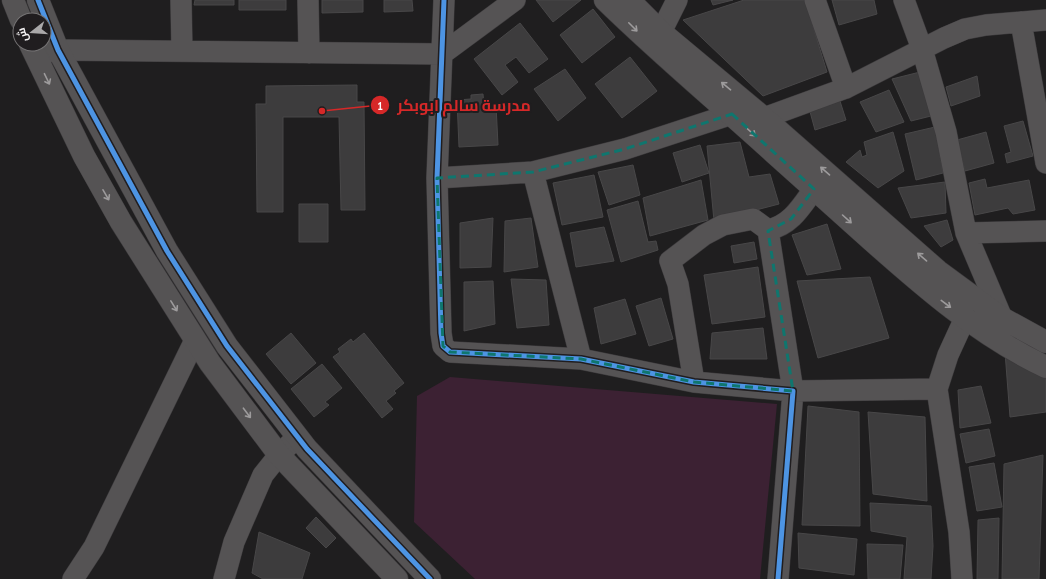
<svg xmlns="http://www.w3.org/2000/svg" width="1046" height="579" font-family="'PT Sans Narrow',Cairo,sans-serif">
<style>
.green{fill:#3c2133}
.building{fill:#3d3c3d;stroke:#484748}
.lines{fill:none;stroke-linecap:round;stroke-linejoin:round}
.minor-casing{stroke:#3c3a3c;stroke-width:22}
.tertiary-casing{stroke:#3c3a3c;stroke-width:23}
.minor{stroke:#555354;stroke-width:21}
.tertiary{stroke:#555354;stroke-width:22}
.cycleway-casing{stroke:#201d1f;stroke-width:8}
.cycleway{stroke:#4d94e3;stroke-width:5}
.oneway{stroke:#9d9b9c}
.marked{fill:none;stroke:#0f766e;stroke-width:3;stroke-dasharray:8 5;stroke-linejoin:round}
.leader{fill:none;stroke:#d62828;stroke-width:1.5}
.callout-dot{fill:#d62828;stroke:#201d1f;stroke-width:1.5}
.mark-label{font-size:12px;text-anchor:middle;font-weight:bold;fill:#fff}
.callout-label{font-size:16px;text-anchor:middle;font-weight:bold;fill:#d62828;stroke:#201d1f;stroke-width:4;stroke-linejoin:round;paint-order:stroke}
</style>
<rect width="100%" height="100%" fill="#1f1e1f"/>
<path class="green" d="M 450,377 L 777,404 L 760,579 L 475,579 L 414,522 L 417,396 Z"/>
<path class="building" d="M 195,0 L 234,0 L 234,5 L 194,5 Z
M 239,0 L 286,0 L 286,10 L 239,10 Z
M 322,0 L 363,0 L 363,12 L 322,13 Z
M 384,0 L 412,0 L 413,11 L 384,12 Z
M 536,0 L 581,0 L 553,22 Z
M 711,0 L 733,0 L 713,5 Z
M 744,0 L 805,0 L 827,72 L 763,96 L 683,20 Z
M 832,0 L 874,0 L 877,14 L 839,25 Z
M 593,9 L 615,37 L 582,63 L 560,35 Z
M 520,23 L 548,59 L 529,73 L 516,57 L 505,65 L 518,82 L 502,95 L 474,59 Z
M 630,57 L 657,91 L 622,118 L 595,84 Z
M 565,69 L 586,98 L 558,121 L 534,89 Z
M 920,72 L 931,116 L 911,121 L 892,79 Z
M 977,76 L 980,96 L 951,106 L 946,87 Z
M 357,85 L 357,102 L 364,102 L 365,210 L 341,210 L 339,117 L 283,117 L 283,212 L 257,212 L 256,104 L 266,104 L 266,86 Z
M 889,90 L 904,122 L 876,132 L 860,102 Z
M 483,94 L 484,106 L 496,105 L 498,145 L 459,147 L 457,100 L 471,99 L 471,95 Z
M 839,98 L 846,120 L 815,130 L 809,108 Z
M 1023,121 L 1033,156 L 1007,163 L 1005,154 L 1011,152 L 1004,126 Z
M 935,127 L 943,173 L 916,180 L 905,134 Z
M 893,132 L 904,171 L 878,188 L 846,162 L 860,150 L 862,157 L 867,155 L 864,142 Z
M 986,132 L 994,163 L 965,171 L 957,140 Z
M 740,142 L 749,177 L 770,174 L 779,204 L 714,221 L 707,146 Z
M 700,145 L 709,173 L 682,182 L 673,153 Z
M 633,165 L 640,195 L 609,205 L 598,172 Z
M 594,175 L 603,217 L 562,225 L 553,183 Z
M 985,179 L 987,188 L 1029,180 L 1035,210 L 1013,214 L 1008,208 L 975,215 L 969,183 Z
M 701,180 L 708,220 L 650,236 L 643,198 Z
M 945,182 L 946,213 L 911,218 L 898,188 Z
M 638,201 L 648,242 L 656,241 L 658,250 L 621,262 L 607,210 Z
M 299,204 L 328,204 L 328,242 L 299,242 Z
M 493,218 L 491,267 L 460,268 L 460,223 Z
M 531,218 L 538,267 L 504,272 L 505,221 Z
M 947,220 L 953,240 L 941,247 L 924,226 Z
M 827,224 L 841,269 L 807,275 L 792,235 Z
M 604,227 L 614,261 L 576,267 L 570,233 Z
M 754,242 L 757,259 L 734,263 L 731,246 Z
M 758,267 L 765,317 L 712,324 L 704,275 Z
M 870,277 L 889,338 L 818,358 L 797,281 Z
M 511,279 L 546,280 L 549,325 L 517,328 Z
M 493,281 L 495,324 L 464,331 L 464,282 Z
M 661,298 L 673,339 L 649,346 L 636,306 Z
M 625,299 L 636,334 L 601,344 L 594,308 Z
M 763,328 L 767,359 L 710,359 L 712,333 Z
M 291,333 L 316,363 L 291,384 L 266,354 Z
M 364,333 L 404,383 L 394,391 L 396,393 L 386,401 L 393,409 L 382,418 L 333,357 L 340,352 L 338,349 L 351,339 L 353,342 Z
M 1005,352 L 1046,375 L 1046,412 L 1010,417 Z
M 322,364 L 342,388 L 325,402 L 329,405 L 314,417 L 291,389 Z
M 981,386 L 991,423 L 960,428 L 958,390 Z
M 808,406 L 859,412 L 860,526 L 802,525 Z
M 868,412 L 925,417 L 927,501 L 873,494 Z
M 989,429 L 995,456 L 966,463 L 960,434 Z
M 1043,455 L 1039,579 L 1002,579 L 1004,464 Z
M 994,463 L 1002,507 L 977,511 L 969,467 Z
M 870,503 L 931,506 L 933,546 L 931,579 L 904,579 L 907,537 L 871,531 Z
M 316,517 L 336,538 L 326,548 L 306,528 Z
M 999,518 L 998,579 L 977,579 L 978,520 Z
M 259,532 L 310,553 L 302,579 L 263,579 L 252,573 Z
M 798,533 L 857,539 L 854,575 L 799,568 Z
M 867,544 L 903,545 L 900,579 L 868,579 Z"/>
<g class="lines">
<g class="minor-casing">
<path id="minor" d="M 181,0 L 182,51
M 308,0 L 309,53
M 444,0 L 437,178 L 441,333 L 443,346 L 450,352 L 581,359 L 694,382 L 793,391 L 778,579
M 815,0 L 846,88
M 904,0 L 922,49 L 946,132 L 966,233 L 1002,318
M 1021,22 L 1046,163
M 661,32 L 677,0
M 42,53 L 58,50 L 442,54 L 515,0
M 764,118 L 846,88 L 944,38 L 965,29 L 986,25 L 1046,20
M 533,172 L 581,359
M 437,178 L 533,172 L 625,149 L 732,114
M 814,189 C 801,207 791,225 768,230 L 793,391 L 937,389 L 959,532 L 962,579
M 966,233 L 1046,231
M 694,382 L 678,284 L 670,261 L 704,235 L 723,225 L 753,219 L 768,230
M 937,389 L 948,355 L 965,318
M 73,579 L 94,547 L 195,340
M 224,579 L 234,542 L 263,475 L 279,455 L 297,437"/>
</g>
<g class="tertiary-casing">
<path id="tertiary" d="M 13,0 L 21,20
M 38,0 L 58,50 L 167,251 L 227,346 L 307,449 L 430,579
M 605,0 C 659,53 717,101 773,152 C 805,181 838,210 870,239 C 924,287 980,336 1046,367
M 629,0 L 661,32 L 764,118 L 938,271 L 1002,318 L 1046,342
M 30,44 L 84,156 L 121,222 L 210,363 L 279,455 L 397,579"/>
</g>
<use href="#minor" class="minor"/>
<use href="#tertiary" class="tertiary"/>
<g class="cycleway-casing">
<path id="cycleway" d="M 38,0 L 58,50 L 167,251 L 227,346 L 307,449 L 430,579
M 444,0 L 437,178 L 441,333 L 443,346 L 450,352 L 581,359 L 694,382 L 793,391 L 778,579"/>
</g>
<use href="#cycleway" class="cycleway"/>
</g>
<defs><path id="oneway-shaft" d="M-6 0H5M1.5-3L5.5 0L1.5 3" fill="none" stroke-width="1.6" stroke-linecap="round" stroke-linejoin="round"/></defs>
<g class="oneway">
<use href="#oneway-shaft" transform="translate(633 27) rotate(45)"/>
<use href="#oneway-shaft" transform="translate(47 79) rotate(64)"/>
<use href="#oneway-shaft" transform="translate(726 86) rotate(-140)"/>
<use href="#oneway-shaft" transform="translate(751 132) rotate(42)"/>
<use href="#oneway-shaft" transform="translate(825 171) rotate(-139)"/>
<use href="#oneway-shaft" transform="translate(106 195) rotate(60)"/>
<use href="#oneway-shaft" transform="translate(847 219) rotate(42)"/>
<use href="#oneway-shaft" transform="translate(922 257) rotate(-139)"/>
<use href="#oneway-shaft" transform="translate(946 304) rotate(37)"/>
<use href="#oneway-shaft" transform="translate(174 306) rotate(58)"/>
<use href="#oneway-shaft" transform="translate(247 413) rotate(53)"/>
</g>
<path class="marked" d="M 732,114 L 814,189 L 791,219 L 768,231 L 793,391 L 694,382 L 581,359 L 450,352 L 443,346 L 437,178 L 533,172 L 625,149 Z"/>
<path class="leader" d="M322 111L380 105"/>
<g class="callout-dot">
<circle cx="322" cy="111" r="4"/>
<circle cx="380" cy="105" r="10"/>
</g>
<g class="mark-label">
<text x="380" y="110">1</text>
</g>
<g class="callout-label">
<text x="464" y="111">مدرسة سالم ابوبكر</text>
</g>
<g transform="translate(32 32) rotate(253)"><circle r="19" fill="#201d1f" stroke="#757374"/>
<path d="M0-3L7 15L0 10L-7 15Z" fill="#aaa8a9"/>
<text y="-6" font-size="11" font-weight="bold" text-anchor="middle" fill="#f5f3f4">ش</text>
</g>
</svg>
